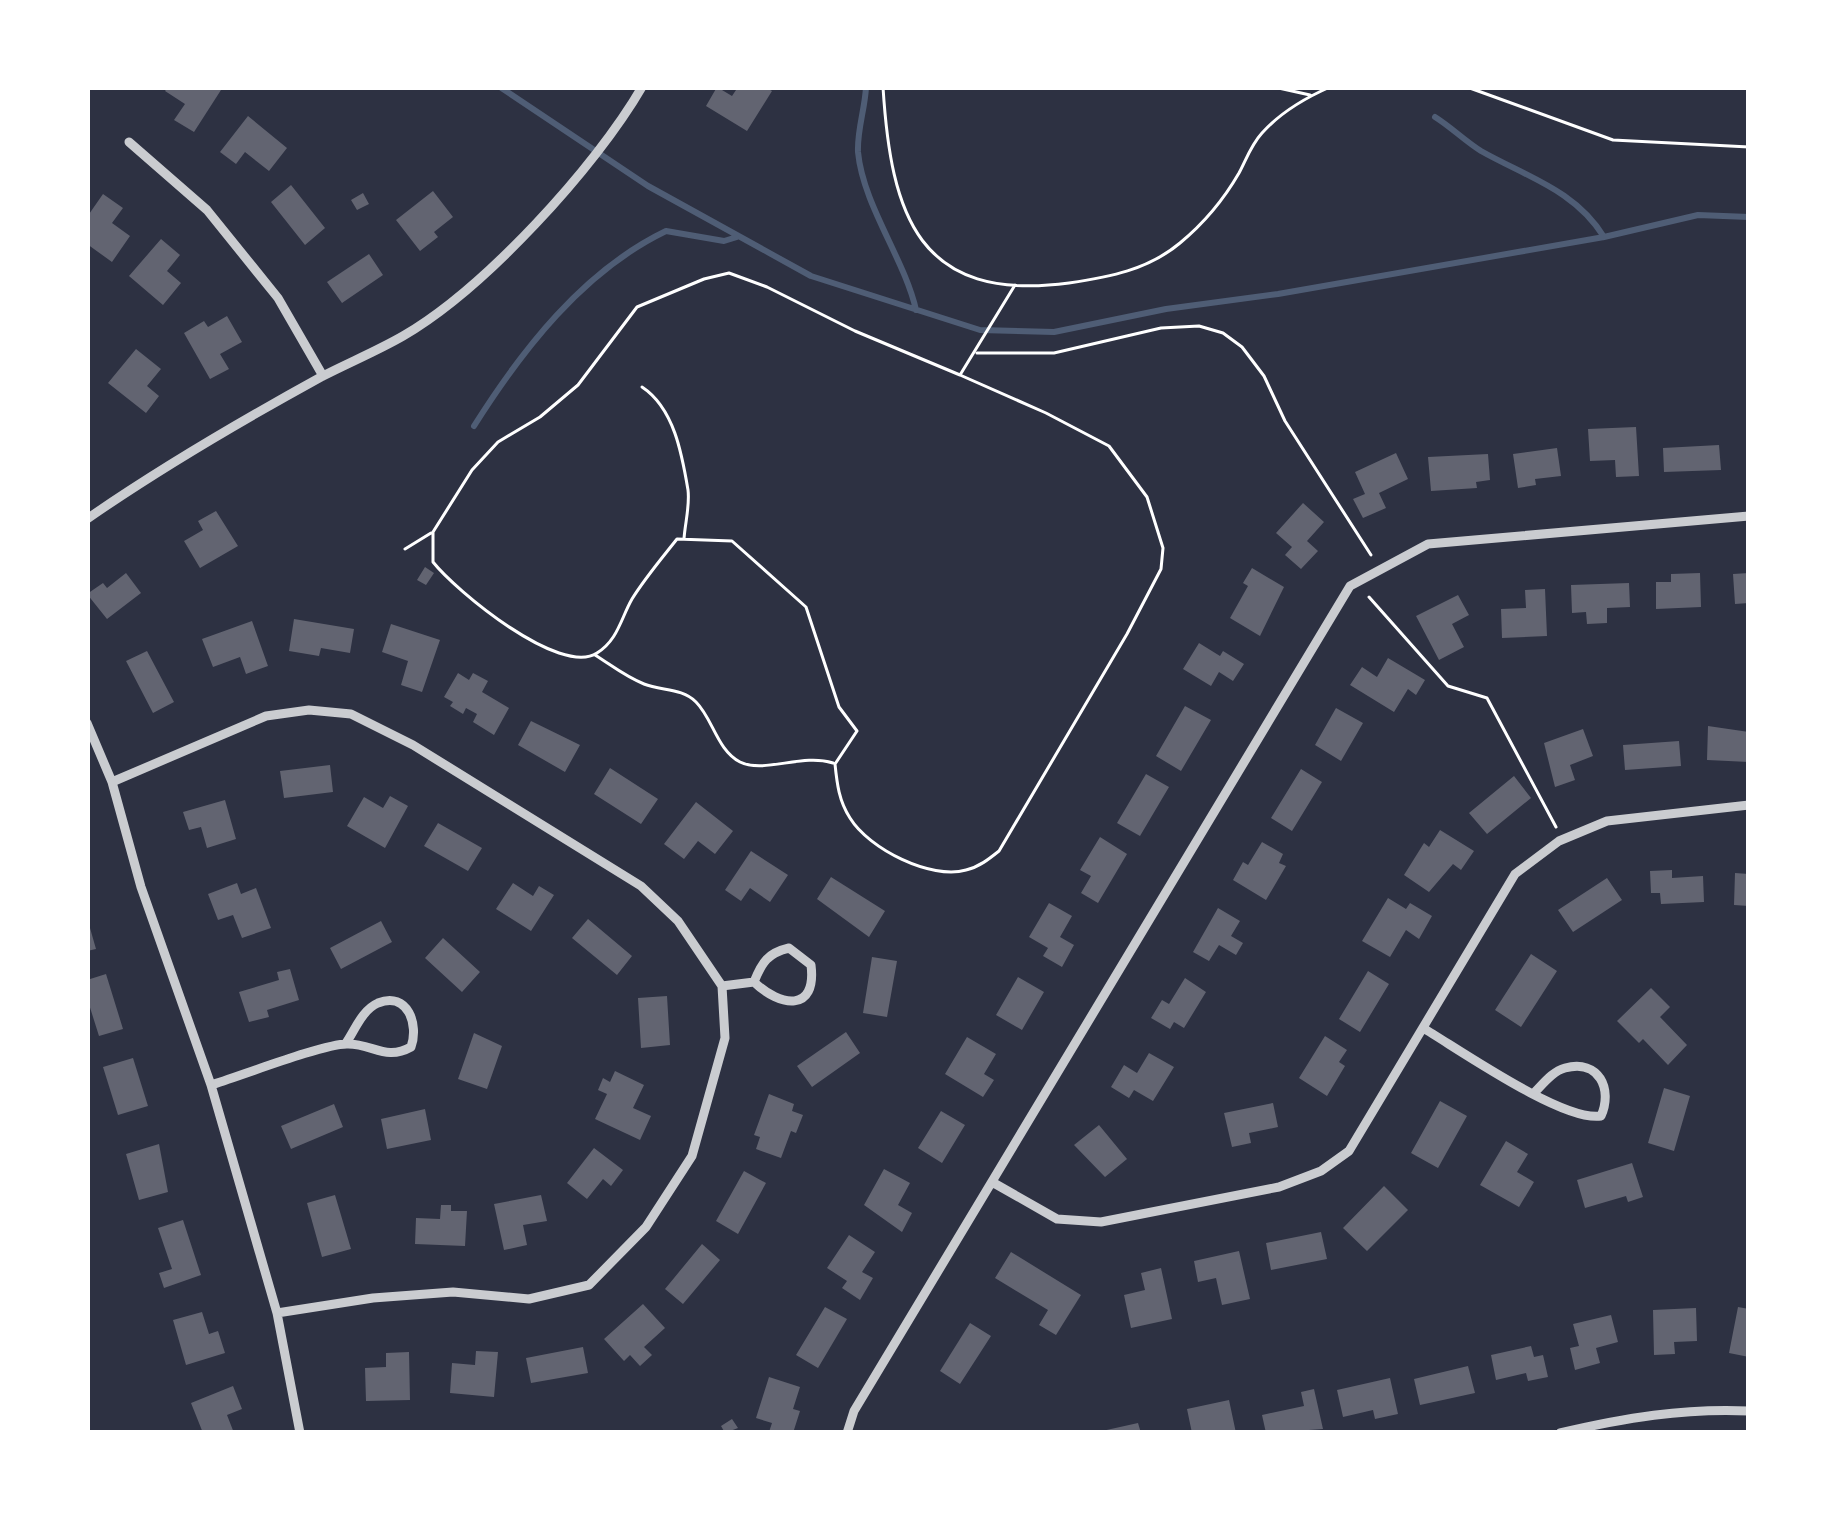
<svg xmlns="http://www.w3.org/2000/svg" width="1836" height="1520" font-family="Montserrat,sans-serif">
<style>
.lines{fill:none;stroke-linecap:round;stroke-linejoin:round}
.stream{stroke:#4f5d75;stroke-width:6}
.building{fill:#626471}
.path{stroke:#fff;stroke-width:3}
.minor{stroke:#caccd0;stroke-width:9}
</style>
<rect width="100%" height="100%" fill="#2d3142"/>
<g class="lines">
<path class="stream" d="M 500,87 L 648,186 L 811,276 L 980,330 L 1054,332 L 1166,309 L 1278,294 L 1604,237 L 1698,215 L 1749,217
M 866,87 C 865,109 857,130 858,152 C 863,205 905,260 916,310
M 1435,117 C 1451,127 1465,141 1481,151 C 1527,177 1575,190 1604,237
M 474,426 C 522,350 583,271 666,231 L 724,241 L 737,237"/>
</g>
<path class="building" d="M 168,87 L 217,87 L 221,90 L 194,132 L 174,120 L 185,104 L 165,91 Z
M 717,87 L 732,96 L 738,87 L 765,87 L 772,91 L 747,131 L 706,106 Z
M 248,116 L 287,148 L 269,171 L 245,152 L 236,164 L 220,152 Z
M 291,185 L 325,228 L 305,245 L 271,202 Z
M 433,191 L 453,217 L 434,232 L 438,237 L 420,251 L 396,220 Z
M 363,193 L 369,204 L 357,210 L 351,200 Z
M 103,194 L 123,208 L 112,223 L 130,236 L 112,262 L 87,244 L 87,217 Z
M 161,239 L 180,255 L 167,271 L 181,283 L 163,305 L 129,276 Z
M 369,254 L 383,275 L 342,303 L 327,282 Z
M 227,316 L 242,342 L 220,354 L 229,369 L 210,379 L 184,333 L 204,321 L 208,327 Z
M 136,349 L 161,369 L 147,386 L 159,396 L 146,413 L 108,383 Z
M 1636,427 L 1639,476 L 1616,477 L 1615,460 L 1590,461 L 1588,429 Z
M 1719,445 L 1721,470 L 1664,472 L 1663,448 Z
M 1557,448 L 1561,476 L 1535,479 L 1536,485 L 1518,488 L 1513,454 Z
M 1396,453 L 1408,479 L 1379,493 L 1386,508 L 1363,518 L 1353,499 L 1365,494 L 1355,472 Z
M 1488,454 L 1490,480 L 1476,482 L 1477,488 L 1431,491 L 1428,457 Z
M 1303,503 L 1324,522 L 1307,541 L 1318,551 L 1301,569 L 1285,555 L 1292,547 L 1276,533 Z
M 216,511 L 238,546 L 200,568 L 184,541 L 203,530 L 198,521 Z
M 425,567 L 434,573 L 426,585 L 417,580 Z
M 1252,568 L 1284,587 L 1260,636 L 1230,618 L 1248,586 L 1243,583 Z
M 126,573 L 141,593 L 107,619 L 87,594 L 103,583 L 107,588 Z
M 1700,573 L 1701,607 L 1656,609 L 1656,582 L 1671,582 L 1671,574 Z
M 1749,573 L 1749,603 L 1735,604 L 1733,574 Z
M 1629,583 L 1630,607 L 1607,608 L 1607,623 L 1587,624 L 1586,612 L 1572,613 L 1571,585 Z
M 1545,589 L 1547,636 L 1502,638 L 1501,609 L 1526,608 L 1525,590 Z
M 1458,595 L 1469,615 L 1452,624 L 1464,647 L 1439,660 L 1416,616 Z
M 294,619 L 354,629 L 350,653 L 321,648 L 319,656 L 289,651 Z
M 252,621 L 268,666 L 246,674 L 240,657 L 213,667 L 202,639 Z
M 391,624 L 440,640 L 422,692 L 401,685 L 408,661 L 382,652 Z
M 1199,643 L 1220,656 L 1223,651 L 1244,664 L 1233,681 L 1219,672 L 1211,686 L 1183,669 Z
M 147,651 L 174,702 L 153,713 L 126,661 Z
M 1388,658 L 1425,680 L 1416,695 L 1408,689 L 1394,712 L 1350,685 L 1362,667 L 1377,677 Z
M 458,673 L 469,680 L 473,673 L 488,681 L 482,692 L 509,708 L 494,735 L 473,722 L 477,714 L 466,708 L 463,714 L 450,706 L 453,702 L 444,697 Z
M 1185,706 L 1211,720 L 1181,771 L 1156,756 Z
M 1336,708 L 1363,723 L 1341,761 L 1315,745 Z
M 531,721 L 580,745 L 565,772 L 518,745 Z
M 1708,726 L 1749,732 L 1749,762 L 1707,760 Z
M 1583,729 L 1593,756 L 1570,765 L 1575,780 L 1555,787 L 1544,743 Z
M 1679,741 L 1681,766 L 1625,770 L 1623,745 Z
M 330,765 L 333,792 L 284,798 L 280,771 Z
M 610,768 L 658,799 L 641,824 L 594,794 Z
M 1301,769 L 1322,782 L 1292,831 L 1271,818 Z
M 1146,774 L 1169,787 L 1140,836 L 1117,823 Z
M 1514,776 L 1531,798 L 1487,834 L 1469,813 Z
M 390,796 L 408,806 L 385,848 L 347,826 L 364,797 L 383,808 Z
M 225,800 L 236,839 L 207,848 L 201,827 L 189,830 L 183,812 Z
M 696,802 L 733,831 L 715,854 L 698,841 L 684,859 L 664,844 Z
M 438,823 L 482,848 L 468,871 L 424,846 Z
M 1440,830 L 1474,851 L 1461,870 L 1453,864 L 1429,892 L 1404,875 L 1424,843 L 1429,847 Z
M 1100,837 L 1127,854 L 1098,903 L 1081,893 L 1091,876 L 1080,870 Z
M 1262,842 L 1283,854 L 1279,863 L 1286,866 L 1266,900 L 1233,880 L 1243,862 L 1248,865 Z
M 751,851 L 788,875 L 770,902 L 750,888 L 741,901 L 725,890 Z
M 1672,870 L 1672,878 L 1703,876 L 1704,902 L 1661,904 L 1660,893 L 1651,893 L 1650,871 Z
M 1735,873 L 1749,874 L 1749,906 L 1734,905 Z
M 831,877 L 885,911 L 869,937 L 817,899 Z
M 1607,878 L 1622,900 L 1573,932 L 1558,910 Z
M 237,883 L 241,894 L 256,888 L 271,928 L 242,938 L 233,915 L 218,920 L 208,894 Z
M 513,883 L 533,896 L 539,886 L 554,895 L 531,931 L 496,909 Z
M 1388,898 L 1406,909 L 1410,903 L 1432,916 L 1419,939 L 1406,930 L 1390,957 L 1362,941 Z
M 1049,903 L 1072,916 L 1060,937 L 1074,945 L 1062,967 L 1043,956 L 1048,948 L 1029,937 Z
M 1218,908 L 1240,921 L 1231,936 L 1243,943 L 1236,955 L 1219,945 L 1209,961 L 1193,952 Z
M 588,919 L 632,956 L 617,975 L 572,938 Z
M 88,921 L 96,949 L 87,951 L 87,922 Z
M 381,921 L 392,942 L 341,969 L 330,948 Z
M 443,938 L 480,972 L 462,992 L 425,958 Z
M 1531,954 L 1557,971 L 1521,1027 L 1495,1010 Z
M 872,957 L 897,961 L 887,1017 L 863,1013 Z
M 290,969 L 299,1000 L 267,1010 L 269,1017 L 249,1022 L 239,992 L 279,980 L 277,972 Z
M 1368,971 L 1389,984 L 1360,1032 L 1339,1019 Z
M 106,974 L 123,1029 L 99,1036 L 87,998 L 87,980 Z
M 1018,977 L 1044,992 L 1022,1030 L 996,1015 Z
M 1185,978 L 1206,992 L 1184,1028 L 1174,1022 L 1170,1029 L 1151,1018 L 1162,1000 L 1169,1004 Z
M 1651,988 L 1670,1007 L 1660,1017 L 1687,1045 L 1668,1065 L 1643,1039 L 1639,1043 L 1617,1021 Z
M 667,996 L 670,1045 L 641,1048 L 638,998 Z
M 846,1032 L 860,1053 L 812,1087 L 797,1066 Z
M 474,1033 L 502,1046 L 487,1089 L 458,1079 Z
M 1325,1036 L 1347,1050 L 1339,1062 L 1345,1066 L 1327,1096 L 1299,1078 Z
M 967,1037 L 996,1054 L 984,1074 L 994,1080 L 983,1097 L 945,1074 Z
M 1149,1053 L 1174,1067 L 1153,1101 L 1134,1090 L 1129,1098 L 1111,1087 L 1124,1065 L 1137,1073 Z
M 133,1058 L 148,1106 L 118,1115 L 103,1067 Z
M 615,1071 L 644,1085 L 633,1108 L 651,1116 L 640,1140 L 595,1119 L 607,1094 L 598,1090 L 603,1078 L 610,1082 Z
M 1664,1088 L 1690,1096 L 1674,1151 L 1648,1143 Z
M 769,1094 L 794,1104 L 792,1111 L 803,1115 L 796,1133 L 791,1131 L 781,1158 L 756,1149 L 760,1137 L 754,1135 Z
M 1440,1101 L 1467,1116 L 1438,1168 L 1411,1153 Z
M 1273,1103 L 1278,1127 L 1249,1133 L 1251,1143 L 1232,1147 L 1224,1113 Z
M 334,1104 L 343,1127 L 291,1149 L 281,1126 Z
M 425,1109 L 431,1140 L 387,1149 L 381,1119 Z
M 941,1111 L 965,1125 L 942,1163 L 918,1148 Z
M 1099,1125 L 1127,1159 L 1105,1177 L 1074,1145 Z
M 1506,1141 L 1528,1154 L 1517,1172 L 1534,1182 L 1519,1207 L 1480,1185 Z
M 159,1144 L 168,1192 L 139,1200 L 126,1154 Z
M 594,1148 L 623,1170 L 611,1186 L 603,1179 L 587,1199 L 567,1183 Z
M 1632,1163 L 1643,1197 L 1628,1202 L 1626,1196 L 1585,1208 L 1577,1180 Z
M 884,1169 L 910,1183 L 898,1205 L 912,1213 L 902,1232 L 864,1205 Z
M 744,1171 L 766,1183 L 738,1234 L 716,1221 Z
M 1384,1186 L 1408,1210 L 1367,1251 L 1343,1228 Z
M 335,1195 L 351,1249 L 322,1257 L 307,1203 Z
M 541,1195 L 547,1221 L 523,1225 L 527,1245 L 504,1250 L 494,1204 Z
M 441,1205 L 451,1205 L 451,1211 L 467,1211 L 465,1246 L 415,1244 L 416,1218 L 440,1219 Z
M 183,1220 L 201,1275 L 164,1288 L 159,1273 L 172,1269 L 158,1228 Z
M 1321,1232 L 1327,1259 L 1271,1270 L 1266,1243 Z
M 849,1235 L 875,1252 L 862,1272 L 873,1278 L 860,1300 L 842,1288 L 847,1281 L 827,1268 Z
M 702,1244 L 720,1260 L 683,1304 L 665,1289 Z
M 1239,1251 L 1250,1299 L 1222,1305 L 1216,1278 L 1198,1282 L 1194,1261 Z
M 1011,1252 L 1081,1295 L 1056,1335 L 1039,1325 L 1048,1310 L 995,1278 Z
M 1161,1268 L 1172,1319 L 1131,1328 L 1124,1295 L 1145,1290 L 1141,1273 Z
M 643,1304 L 665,1328 L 644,1347 L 652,1355 L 640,1366 L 630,1355 L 624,1361 L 604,1339 Z
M 825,1307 L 847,1319 L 818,1368 L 796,1355 Z
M 1738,1307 L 1749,1309 L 1749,1357 L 1729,1353 Z
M 1696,1308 L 1697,1341 L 1674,1342 L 1675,1354 L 1654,1355 L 1653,1310 Z
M 202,1312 L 209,1334 L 218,1331 L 225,1353 L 186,1365 L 173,1320 Z
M 1611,1315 L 1618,1342 L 1596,1348 L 1600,1363 L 1575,1370 L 1570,1348 L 1579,1346 L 1573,1324 Z
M 970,1323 L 991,1336 L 960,1384 L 940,1371 Z
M 1531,1346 L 1534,1357 L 1543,1355 L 1548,1377 L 1528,1381 L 1526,1373 L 1496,1380 L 1491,1355 Z
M 583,1347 L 588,1373 L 531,1383 L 526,1358 Z
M 476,1351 L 498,1352 L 494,1397 L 450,1393 L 452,1363 L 475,1365 Z
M 409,1352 L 410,1400 L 366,1401 L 365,1368 L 386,1367 L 386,1353 Z
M 1468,1366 L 1475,1393 L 1420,1405 L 1414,1379 Z
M 769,1377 L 800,1387 L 793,1409 L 800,1411 L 793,1433 L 769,1432 L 772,1423 L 756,1418 Z
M 1390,1378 L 1398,1414 L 1375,1419 L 1373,1410 L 1343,1417 L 1337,1390 Z
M 233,1386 L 242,1409 L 227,1415 L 234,1433 L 203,1433 L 191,1403 Z
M 1314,1389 L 1323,1429 L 1266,1433 L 1262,1415 L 1304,1406 L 1301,1392 Z
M 1229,1400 L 1236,1433 L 1192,1433 L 1187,1409 Z
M 732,1419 L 738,1428 L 725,1433 L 721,1426 Z
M 1138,1423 L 1141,1433 L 1103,1433 L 1102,1431 Z"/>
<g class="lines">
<path class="path" d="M 883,87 C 891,215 918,303 1069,283 C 1109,277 1148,270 1180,243 C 1203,224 1224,199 1239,173 C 1246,160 1251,145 1262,133 C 1280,113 1305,98 1330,87
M 1274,87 L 1310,95
M 1467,87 L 1613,140 L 1749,147
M 977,353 L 1054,353 L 1161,328 L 1199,326 L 1223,333 L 1242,347 L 1264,376 L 1285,421 L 1371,555
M 960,375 L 855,331 L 767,287 L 729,273 L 704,279 L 637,307 L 578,385 L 540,417 L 498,442 L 472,470 L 433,532 L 433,562 C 456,591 560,677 597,653 C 618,640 621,618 632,599 C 645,578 662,558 677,539 L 732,541 L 806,607 L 839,707 L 857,731 L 835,764 C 837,784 839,801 850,818 C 869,849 931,880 966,870 C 979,867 989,859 999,851 L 1127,634 L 1161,569 L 1163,548 L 1147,497 L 1109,446 L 1046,413 L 960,375 L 1015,285
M 642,387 C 674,408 682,454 688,490 C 690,506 685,523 684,539
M 405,549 L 431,533
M 1369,597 L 1448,686 L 1487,698 L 1556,827
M 595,655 C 611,665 626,677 644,684 C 662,691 682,688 696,702 C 713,719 717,750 740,762 C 764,774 802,753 833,763"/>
<path class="minor" d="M 129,142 L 207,210 L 278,298 L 323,376
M 87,519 C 162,467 241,421 321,377 C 348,363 377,351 403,336 C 484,289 595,168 642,87
M 87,723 L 112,782 L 141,887 L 211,1085 L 277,1313 L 300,1433
M 112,782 L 266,716 L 309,710 L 351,714 L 413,745 L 641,886 L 678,921 L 722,986 L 725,1038 L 692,1156 L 646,1227 L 589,1285 L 529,1299 L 453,1292 L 373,1298 L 277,1313
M 789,948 L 811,965 C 817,1013 780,1007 754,982 C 762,962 768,953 789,948 Z
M 722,986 L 754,982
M 1423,1028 C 1460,1050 1563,1122 1601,1116 C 1613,1089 1599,1059 1565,1068 C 1553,1071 1543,1084 1534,1093
M 211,1085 C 238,1077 325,1043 348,1044 C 373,1044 386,1061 411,1047 C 419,1025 408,991 378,1003 C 362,1010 355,1030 346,1043
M 992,1182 L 1057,1219 L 1101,1222 L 1279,1187 L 1321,1171 L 1349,1151 L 1515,874 L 1559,841 L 1607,821 L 1749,805
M 847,1433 L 854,1411 L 1350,586 L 1428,544 L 1749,516
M 1560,1433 C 1624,1418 1683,1408 1749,1411"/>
</g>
<rect width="1836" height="1520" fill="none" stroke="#ffffff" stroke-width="180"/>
</svg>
